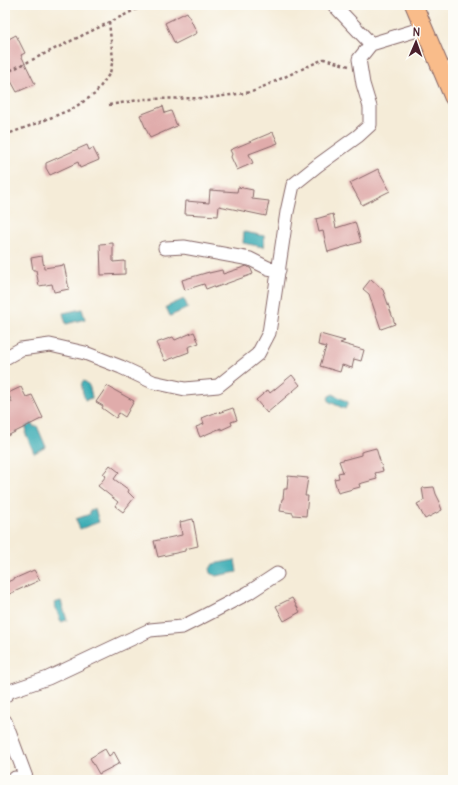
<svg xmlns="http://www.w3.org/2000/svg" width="458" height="785" font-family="Delius,sans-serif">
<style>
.water{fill:#3cadb5;stroke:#436670}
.building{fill:#e0acab}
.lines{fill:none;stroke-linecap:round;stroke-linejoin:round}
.minor-casing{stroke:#866768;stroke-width:15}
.major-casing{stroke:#866768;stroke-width:19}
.path{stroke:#866768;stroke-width:2.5;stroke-dasharray:3 3;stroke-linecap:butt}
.minor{stroke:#fff;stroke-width:13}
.major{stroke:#f9bc8a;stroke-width:17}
</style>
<rect width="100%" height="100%" fill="#fdfcf7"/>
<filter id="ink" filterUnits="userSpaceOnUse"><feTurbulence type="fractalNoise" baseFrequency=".025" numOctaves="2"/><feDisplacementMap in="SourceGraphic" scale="8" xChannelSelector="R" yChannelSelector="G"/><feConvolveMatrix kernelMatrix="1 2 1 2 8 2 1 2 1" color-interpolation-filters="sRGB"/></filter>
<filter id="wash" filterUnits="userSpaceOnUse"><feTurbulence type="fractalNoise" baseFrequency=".012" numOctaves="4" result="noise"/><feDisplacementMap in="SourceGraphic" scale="16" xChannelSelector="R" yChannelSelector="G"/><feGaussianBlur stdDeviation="0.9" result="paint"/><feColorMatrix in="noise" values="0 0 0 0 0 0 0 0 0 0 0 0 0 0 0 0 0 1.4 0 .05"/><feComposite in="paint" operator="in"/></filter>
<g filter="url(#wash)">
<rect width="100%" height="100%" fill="#f5ecd8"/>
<path class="water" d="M 244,232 L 265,236 L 263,247 L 243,243 Z
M 184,299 L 188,308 L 170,316 L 166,307 Z
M 82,309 L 85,319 L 66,324 L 63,313 Z
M 83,381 C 90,382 91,392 92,398 L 85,400 C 84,394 79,386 83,381 Z
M 333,394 L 348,402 L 348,403 L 345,409 L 330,402 L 328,398 L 329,396 Z
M 32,423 L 34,427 L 37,426 L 46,447 L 34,453 L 25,432 L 27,431 L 25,425 Z
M 95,509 L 99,522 L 80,529 L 76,519 L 90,514 L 90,511 Z
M 235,560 L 237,572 L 216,576 L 211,573 L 210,569 L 213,564 Z
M 61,601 L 67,620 L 61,622 L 54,603 Z"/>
<g id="blocks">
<path class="building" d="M 187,12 L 197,33 L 175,44 L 165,23 Z
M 16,35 L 25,53 L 21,55 L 35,84 L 17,92 L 5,70 L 5,41 Z
M 163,106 L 165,113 L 171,111 L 177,126 L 150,138 L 140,115 Z
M 273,132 L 278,143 L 249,154 L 253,163 L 237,170 L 231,157 L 232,154 L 230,150 Z
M 87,145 L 89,150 L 93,148 L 99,160 L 80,168 L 78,162 L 50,175 L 46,168 L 46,163 Z
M 378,169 L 390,191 L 362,205 L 350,183 Z
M 238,187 L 253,190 L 252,199 L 269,201 L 266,216 L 219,206 L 218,216 L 185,214 L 186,201 L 209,203 L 210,190 L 237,192 Z
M 333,214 L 336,228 L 355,222 L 361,242 L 328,252 L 323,231 L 319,232 L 316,219 Z
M 113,243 L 113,262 L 125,261 L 125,274 L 101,275 L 100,244 Z
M 42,256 L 44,268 L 64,265 L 69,289 L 54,292 L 52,284 L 39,286 L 36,270 L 33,270 L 31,258 Z
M 247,266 L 251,269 L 253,274 L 214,288 L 214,286 L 206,289 L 204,284 L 185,290 L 182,280 L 209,272 L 209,273 L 222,270 L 223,274 Z
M 371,279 L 383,290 L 395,324 L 381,329 L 369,294 L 363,289 Z
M 194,332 L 199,343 L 188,347 L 189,352 L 165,361 L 156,343 L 173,337 L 175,340 Z
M 320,334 L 345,341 L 340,343 L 364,350 L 361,361 L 354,359 L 352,368 L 342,365 L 340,372 L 320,366 L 326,347 L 318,345 Z
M 292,375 L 300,385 L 267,413 L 256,400 L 268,390 L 270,393 Z
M 107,386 L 134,401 L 125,417 L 119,413 L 116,418 L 102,408 L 103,406 L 96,402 Z
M 21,387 L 26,397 L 32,395 L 43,418 L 5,437 L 5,406 L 12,402 L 8,393 Z
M 233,408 L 237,420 L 231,422 L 232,425 L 221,430 L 221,428 L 200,437 L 196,427 L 204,424 L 202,418 L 217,412 L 218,413 Z
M 376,448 L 383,471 L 375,473 L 377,479 L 359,484 L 360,487 L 338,493 L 334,479 L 339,478 L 338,473 L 343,472 L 339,461 L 361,455 L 361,452 Z
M 110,465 L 119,472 L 114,479 L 129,490 L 128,492 L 134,498 L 123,512 L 115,506 L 118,502 L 98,486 L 106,476 L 103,474 Z
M 288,476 L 308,478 L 305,496 L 308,496 L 306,516 L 293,515 L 293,513 L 280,511 L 282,499 L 283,499 L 284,489 L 287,489 Z
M 434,487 L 436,494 L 440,502 L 439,502 L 442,510 L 425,519 L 417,504 L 424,500 L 422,488 Z
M 193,519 L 198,546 L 185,549 L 185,551 L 158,557 L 154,541 L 182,535 L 180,522 Z
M 34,570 L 40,580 L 5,596 L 5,583 Z
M 292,598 L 300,612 L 284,621 L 276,606 Z
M 105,749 L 109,756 L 114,752 L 120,763 L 99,774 L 90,758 Z"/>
</g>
</g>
<g filter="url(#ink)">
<use href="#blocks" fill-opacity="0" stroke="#866768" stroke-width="1"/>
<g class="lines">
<g class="minor-casing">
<path id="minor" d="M 334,5 L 371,44 L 424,28
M 445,78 L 453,66
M 165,248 L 184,247 L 250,259 L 268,268 L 279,270
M 5,358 L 21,349 L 50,345 L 85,353 L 121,367 L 153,382 L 185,389 L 218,386 L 258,354 L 269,333 L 287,212 L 293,185 L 318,165 L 358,136 L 370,125 L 370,107 L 363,84 L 359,59 L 371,44
M 5,696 L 10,691 L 48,678 L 150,630 L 182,627 L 204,616 L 248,593 L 277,574
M 5,721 L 27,780
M 15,778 L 15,780"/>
</g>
<g class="major-casing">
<path id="major" d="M 414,5 L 453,97"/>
</g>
<path class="path" d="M 5,73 L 145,5
M 109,105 L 144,99 L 209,98 L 252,92 L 324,59 L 349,66
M 5,135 L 35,124 L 72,109 L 95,94 L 110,73 L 113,59 L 109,22"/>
<use href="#minor" class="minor"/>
<use href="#major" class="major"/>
</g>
</g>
<rect width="458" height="785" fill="none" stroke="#fdfcf7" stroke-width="20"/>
<g transform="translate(416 42) rotate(2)" stroke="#fdfcf7" stroke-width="3" paint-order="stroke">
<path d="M0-3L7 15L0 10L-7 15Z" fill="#4a1f2b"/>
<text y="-6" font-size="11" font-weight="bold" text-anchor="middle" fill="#4a1f2b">N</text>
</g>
</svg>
